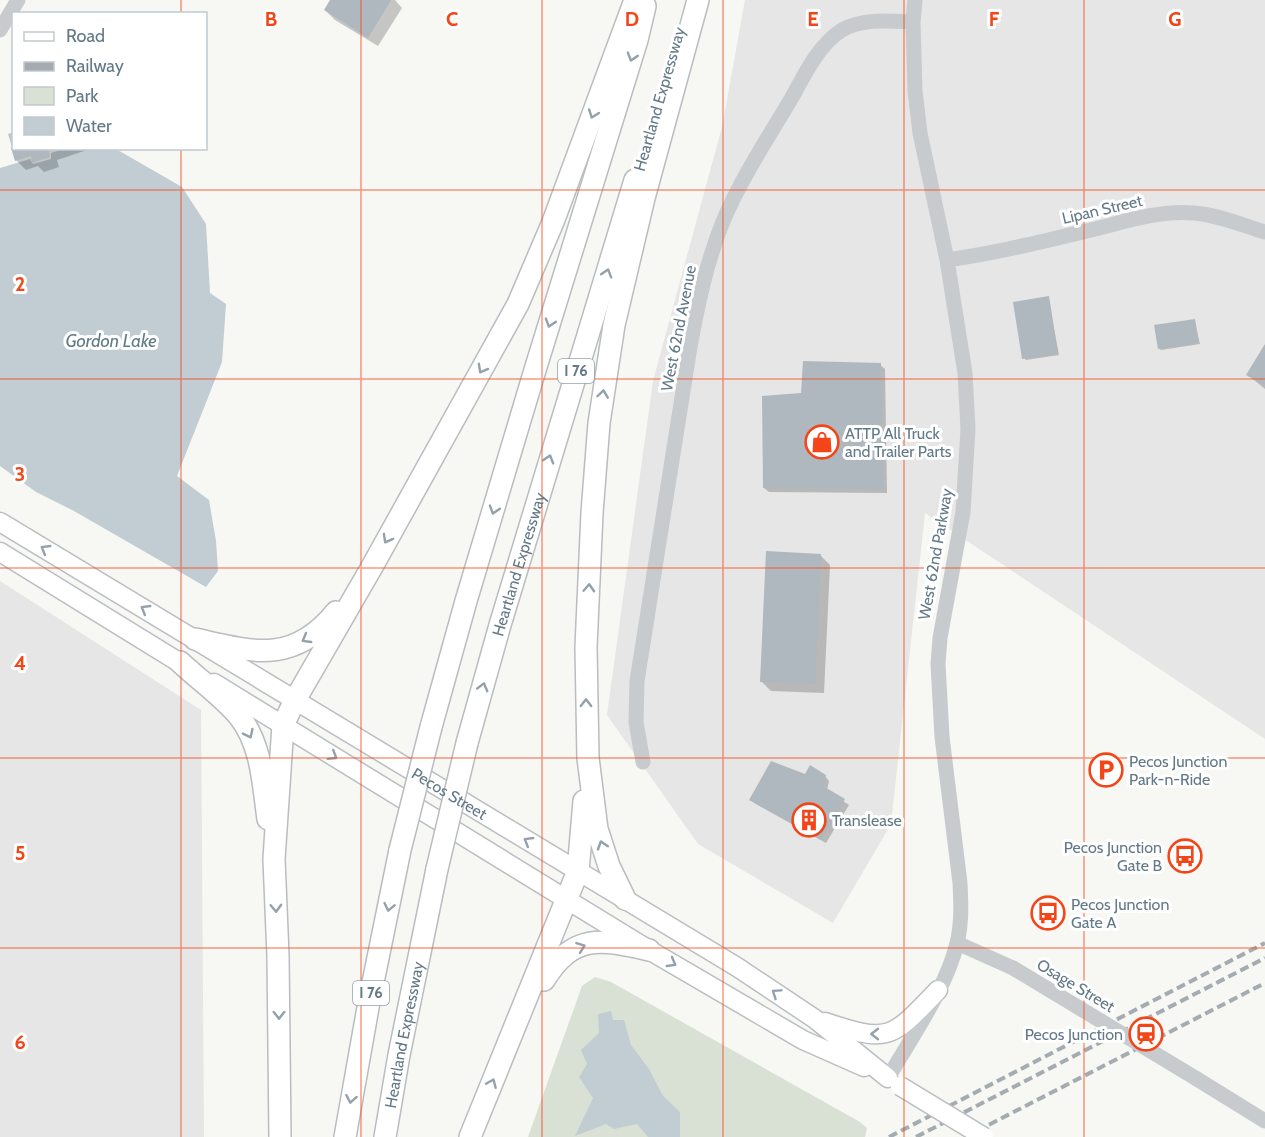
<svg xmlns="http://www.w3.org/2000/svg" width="1265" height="1137" font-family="Cabin,sans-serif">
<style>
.built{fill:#e5e6e5}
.green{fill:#d9e0d4}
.water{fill:#c1cdd2}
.shadow{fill:#0003}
.building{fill:#afb8be}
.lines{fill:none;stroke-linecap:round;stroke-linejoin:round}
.major-casing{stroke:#babec2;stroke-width:21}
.highway-casing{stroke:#b9bdc0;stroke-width:24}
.minor{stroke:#c7cbce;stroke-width:15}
.major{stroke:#fff;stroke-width:18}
.highway{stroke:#fff;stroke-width:21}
.rail{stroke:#a4acb2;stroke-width:4;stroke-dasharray:9 4.5;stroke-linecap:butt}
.major-bridge-casing{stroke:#babec2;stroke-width:21;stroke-linecap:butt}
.highway-bridge-casing{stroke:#b9bdc0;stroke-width:24;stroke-linecap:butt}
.minor-bridge{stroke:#c7cbce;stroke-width:15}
.major-bridge{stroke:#fff;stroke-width:18}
.highway-bridge{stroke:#fff;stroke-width:21}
.oneway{stroke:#92a1ac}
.grid{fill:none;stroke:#f44518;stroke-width:1.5;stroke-opacity:0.55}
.labels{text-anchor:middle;stroke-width:6;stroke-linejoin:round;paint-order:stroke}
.shield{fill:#fff;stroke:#92a1ac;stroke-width:1.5}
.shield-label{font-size:15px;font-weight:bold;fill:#637988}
.street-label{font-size:16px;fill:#637988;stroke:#fff}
.poi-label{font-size:16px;fill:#637988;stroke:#fff;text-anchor:start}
.water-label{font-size:18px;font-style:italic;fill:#5f7b84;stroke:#fff}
.grid-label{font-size:20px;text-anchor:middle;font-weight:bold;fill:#f44518;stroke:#fff;stroke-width:6;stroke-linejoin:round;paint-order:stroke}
</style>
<rect width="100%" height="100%" fill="#f7f7f4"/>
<path class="built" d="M 745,0 L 1265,0 L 1265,739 L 925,513 L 891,824 L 833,923 L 698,844 L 607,715 L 653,381 L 722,127 Z
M 0,581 L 201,710 L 204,1137 L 0,1137 Z"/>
<path class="green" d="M 595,977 L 611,982 L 860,1122 L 867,1128 L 865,1137 L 528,1137 L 582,986 Z"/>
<path class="water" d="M 64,149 L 116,149 L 182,187 L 206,224 L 210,293 L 226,304 L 222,362 L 177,476 L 209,500 L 216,541 L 218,571 L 206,587 L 74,511 L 36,492 L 0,466 L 0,168 L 30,159 L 33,164 L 51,159 L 51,153 Z
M 611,1011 L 613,1020 L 624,1020 L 631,1045 L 649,1069 L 663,1096 L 680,1112 L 680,1137 L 648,1137 L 637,1124 L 614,1129 L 606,1124 L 575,1136 L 593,1098 L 579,1077 L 587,1064 L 581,1050 L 599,1033 L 598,1014 Z"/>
<path class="shadow" d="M 331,0 L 395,0 L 402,8 L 378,46 L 335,20 L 325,10 Z
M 14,132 L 14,148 L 86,148 L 87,150 L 57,160 L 59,167 L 44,172 L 38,166 L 26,170 L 16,160 L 8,134 Z
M 1048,298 L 1059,355 L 1026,360 L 1024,358 Z
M 1194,320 L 1200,344 L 1161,350 L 1159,348 Z
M 1265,347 L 1265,389 L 1248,375 Z
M 880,365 L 885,369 L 887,493 L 769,492 L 764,488 Z
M 820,555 L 830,565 L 824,693 L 771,691 L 761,681 Z
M 805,776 L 825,776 L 829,781 L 827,790 L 849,805 L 826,843 L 756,804 L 751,800 Z"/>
<path class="building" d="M 330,0 L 391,0 L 368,38 L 324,10 Z
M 11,148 L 48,148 L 50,157 L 32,163 L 31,156 L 15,161 Z
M 1049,296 L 1058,353 L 1022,359 L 1013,302 Z
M 1195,319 L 1199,342 L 1158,349 L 1154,325 Z
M 1265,344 L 1265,386 L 1246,375 Z
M 803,361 L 881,363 L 883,489 L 763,488 L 762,396 L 801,393 Z
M 766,551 L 821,554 L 815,684 L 760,682 Z
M 771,761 L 805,774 L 810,765 L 826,775 L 823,786 L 845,799 L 821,840 L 749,800 Z"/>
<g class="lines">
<g class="major-casing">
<g id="major">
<path id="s1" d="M 0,522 L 737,967 L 815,1019 L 888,1078"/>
<path d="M 0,552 L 190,669"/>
<path d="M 214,683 L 649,950 L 803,1040 L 864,1067"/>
<path d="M 825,1022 C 890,1044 892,1038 938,990"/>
</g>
</g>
<g class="highway-casing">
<g id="highway">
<path d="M 195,639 C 252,652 293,665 336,612"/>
<path d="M 180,662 C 199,680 222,696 239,716 C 262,745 263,784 268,819"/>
<path d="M 431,727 L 466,601 L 535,370 L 637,40 L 645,6"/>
<path id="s2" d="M 467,743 L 500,625 L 635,180"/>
<path d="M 625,899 L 609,866 L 597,829 L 588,758 L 586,647 L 592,513 L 599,423 L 614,325 L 644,198 L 698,0"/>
<path d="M 544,980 C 573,933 601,939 649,950"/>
<path d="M 280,1137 L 278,956 L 274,859 L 283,725 L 295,700 L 373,565 L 518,304 L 553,222 L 635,0"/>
<path d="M 345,1137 L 369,1002 L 400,850"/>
<path id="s3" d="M 385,1137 L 399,1055 L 437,869"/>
<path d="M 470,1137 L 578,871 L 584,801"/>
</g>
</g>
<path class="minor" d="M 0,30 L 18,0
M 947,260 C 997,253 1045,241 1095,229 C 1127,221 1161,210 1194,213 C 1218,215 1242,225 1265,232
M 643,762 L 636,722 L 637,681 L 690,347 C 698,303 707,260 724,219 C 742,177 768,138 791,99 C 804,76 818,45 842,30 C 863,18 890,21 913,22
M 957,943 L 1013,968
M 888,1078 C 911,1038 947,987 957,943 C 962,923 961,902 960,883 L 942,737 L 938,664 L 940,638 L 963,512 L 968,429 L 965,373 L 947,260 L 920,133 L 915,91 L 913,22 L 915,0
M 1197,1079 L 1265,1121"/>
<use href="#major" class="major"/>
<use href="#highway" class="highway"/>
<path class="rail" d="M 889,1137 L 1265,943
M 916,1137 L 1265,958
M 965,1137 L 1265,983"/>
<g class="major-bridge-casing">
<path id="major-bridge" d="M 900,1086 L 984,1137"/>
</g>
<g class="highway-bridge-casing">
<path id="highway-bridge" d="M 400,850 L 431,727
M 437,869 L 467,743"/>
</g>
<path class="minor-bridge" d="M 1013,968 L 1197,1079"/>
<use href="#major-bridge" class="major-bridge"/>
<use href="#highway-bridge" class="highway-bridge"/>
</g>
<defs><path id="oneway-chevron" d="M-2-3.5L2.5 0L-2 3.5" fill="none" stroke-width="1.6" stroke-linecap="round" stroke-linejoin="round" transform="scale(1.5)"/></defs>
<g class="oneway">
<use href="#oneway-chevron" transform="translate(632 57) rotate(107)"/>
<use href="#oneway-chevron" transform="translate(593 114) rotate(110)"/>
<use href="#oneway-chevron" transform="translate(607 273) rotate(-73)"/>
<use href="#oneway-chevron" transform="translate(550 323) rotate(107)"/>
<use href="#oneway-chevron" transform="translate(482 369) rotate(119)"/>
<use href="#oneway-chevron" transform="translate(603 394) rotate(-82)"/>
<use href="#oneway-chevron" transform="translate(549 459) rotate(-73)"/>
<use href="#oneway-chevron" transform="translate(494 510) rotate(107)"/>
<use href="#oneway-chevron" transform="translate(387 539) rotate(119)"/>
<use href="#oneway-chevron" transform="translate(45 549) rotate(-149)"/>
<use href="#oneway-chevron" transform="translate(589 588) rotate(-87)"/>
<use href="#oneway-chevron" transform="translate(145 609) rotate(-149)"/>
<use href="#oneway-chevron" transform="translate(306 639) rotate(150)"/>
<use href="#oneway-chevron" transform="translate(483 687) rotate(-75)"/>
<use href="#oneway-chevron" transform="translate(586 703) rotate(-90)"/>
<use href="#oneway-chevron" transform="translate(249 734) rotate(64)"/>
<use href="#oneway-chevron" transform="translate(333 756) rotate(32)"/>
<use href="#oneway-chevron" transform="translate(528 841) rotate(-149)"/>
<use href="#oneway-chevron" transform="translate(602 845) rotate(-108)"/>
<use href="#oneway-chevron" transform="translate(389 907) rotate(102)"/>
<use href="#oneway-chevron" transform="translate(276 908) rotate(88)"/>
<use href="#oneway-chevron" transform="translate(581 947) rotate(-20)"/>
<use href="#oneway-chevron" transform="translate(672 963) rotate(30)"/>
<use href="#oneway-chevron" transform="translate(776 993) rotate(-146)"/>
<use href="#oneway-chevron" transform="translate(279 1015) rotate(90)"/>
<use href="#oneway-chevron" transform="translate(875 1034) rotate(180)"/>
<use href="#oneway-chevron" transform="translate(492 1083) rotate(-67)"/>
<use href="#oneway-chevron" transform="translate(351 1099) rotate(100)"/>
</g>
<path class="grid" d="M 181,0 L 181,14M 361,0 L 361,1137M 542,0 L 542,1137M 723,0 L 723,1137M 904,0 L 904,1137M 1084,0 L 1084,1137M 181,148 L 181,1137M 0,190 L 1265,190M 0,379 L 1265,379M 0,568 L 1265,568M 0,758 L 1265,758M 0,948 L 1265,948"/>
<defs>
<g id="shop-ring" transform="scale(1.725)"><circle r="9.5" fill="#fff" stroke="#f44518" stroke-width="1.5"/><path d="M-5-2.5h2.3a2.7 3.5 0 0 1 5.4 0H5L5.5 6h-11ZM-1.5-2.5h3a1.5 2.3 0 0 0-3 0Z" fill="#f44518"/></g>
<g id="parking-ring" transform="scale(1.725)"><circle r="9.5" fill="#fff" stroke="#f44518" stroke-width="1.5"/><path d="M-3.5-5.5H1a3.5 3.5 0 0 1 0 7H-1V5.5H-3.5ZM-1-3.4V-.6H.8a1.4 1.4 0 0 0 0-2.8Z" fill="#f44518"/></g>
<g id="building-ring" transform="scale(1.725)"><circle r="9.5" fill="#fff" stroke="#f44518" stroke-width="1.5"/><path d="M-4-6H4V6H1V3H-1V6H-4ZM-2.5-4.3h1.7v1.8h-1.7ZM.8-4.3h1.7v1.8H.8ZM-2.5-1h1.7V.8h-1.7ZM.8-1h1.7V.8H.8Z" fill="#f44518"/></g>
<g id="bus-ring" transform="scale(1.725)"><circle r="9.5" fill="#fff" stroke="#f44518" stroke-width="1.5"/><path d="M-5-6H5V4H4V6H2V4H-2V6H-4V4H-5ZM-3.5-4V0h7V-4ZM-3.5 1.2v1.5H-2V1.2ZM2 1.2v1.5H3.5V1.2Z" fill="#f44518"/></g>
<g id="station-ring" transform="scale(1.725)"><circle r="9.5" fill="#fff" stroke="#f44518" stroke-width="1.5"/><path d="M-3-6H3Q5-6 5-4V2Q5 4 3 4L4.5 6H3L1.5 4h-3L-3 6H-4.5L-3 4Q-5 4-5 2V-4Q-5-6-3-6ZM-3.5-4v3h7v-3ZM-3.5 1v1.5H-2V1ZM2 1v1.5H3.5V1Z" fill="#f44518"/></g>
</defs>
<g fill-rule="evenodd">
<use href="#shop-ring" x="822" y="442"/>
<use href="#parking-ring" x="1106" y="770"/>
<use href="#building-ring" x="809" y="820"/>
<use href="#bus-ring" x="1185" y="856"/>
<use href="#bus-ring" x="1048" y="913"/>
<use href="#station-ring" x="1146" y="1034"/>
</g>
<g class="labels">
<g class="shield">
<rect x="558" y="359" width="36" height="24" rx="4.5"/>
<rect x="353" y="981" width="36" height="24" rx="4.5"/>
</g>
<g class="shield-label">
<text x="576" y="376">I 76</text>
<text x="371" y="998">I 76</text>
</g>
<g class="street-label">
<text transform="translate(659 99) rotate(-74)" y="6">Heartland Expressway</text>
<text transform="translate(1102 209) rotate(-13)" y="6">Lipan Street</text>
<text transform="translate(678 328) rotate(-79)" y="6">West 62nd Avenue</text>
<text transform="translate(935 554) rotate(-80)" y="6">West 62nd Parkway</text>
<text dy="6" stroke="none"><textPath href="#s2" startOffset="186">Heartland Expressway</textPath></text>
<text dy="6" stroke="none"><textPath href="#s1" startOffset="525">Pecos Street</textPath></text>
<text transform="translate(1076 985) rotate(31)" y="6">Osage Street</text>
<text dy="6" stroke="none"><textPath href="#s3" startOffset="104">Heartland Expressway</textPath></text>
</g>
<g class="poi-label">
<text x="845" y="439">ATTP All Truck<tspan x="845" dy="18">and Trailer Parts</tspan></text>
<text x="1129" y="767">Pecos Junction<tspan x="1129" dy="18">Park-n-Ride</tspan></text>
<text x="832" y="826">Translease</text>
<text x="1162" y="853" text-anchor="end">Pecos Junction<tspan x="1162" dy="18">Gate B</tspan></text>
<text x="1071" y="910">Pecos Junction<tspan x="1071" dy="18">Gate A</tspan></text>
<text x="1123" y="1040" text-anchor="end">Pecos Junction</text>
</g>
<g class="water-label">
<text x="111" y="347">Gordon Lake</text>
</g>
</g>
<g class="grid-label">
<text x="271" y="26">B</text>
<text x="452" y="26">C</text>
<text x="632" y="26">D</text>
<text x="813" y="26">E</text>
<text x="994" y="26">F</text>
<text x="1175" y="26">G</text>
<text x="20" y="291">2</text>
<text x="20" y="481">3</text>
<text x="20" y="670">4</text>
<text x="20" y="860">5</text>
<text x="20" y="1049">6</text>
</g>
<rect x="12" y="12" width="195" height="138" fill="#ffffff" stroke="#c1c9cf" stroke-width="1.5"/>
<rect x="24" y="32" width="30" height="9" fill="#ffffff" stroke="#c1c9cf" stroke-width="1.5"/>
<text x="66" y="42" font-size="18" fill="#637988">Road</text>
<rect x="24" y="62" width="30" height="9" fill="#a4acb2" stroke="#c1c9cf" stroke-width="1.5"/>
<text x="66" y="72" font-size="18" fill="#637988">Railway</text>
<rect x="24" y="87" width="30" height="18" fill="#d9e0d4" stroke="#c1c9cf" stroke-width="1.5"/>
<text x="66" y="102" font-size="18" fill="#637988">Park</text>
<rect x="24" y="117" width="30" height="18" fill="#c1cdd2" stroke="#c1c9cf" stroke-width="1.5"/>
<text x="66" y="132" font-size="18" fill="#637988">Water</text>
</svg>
